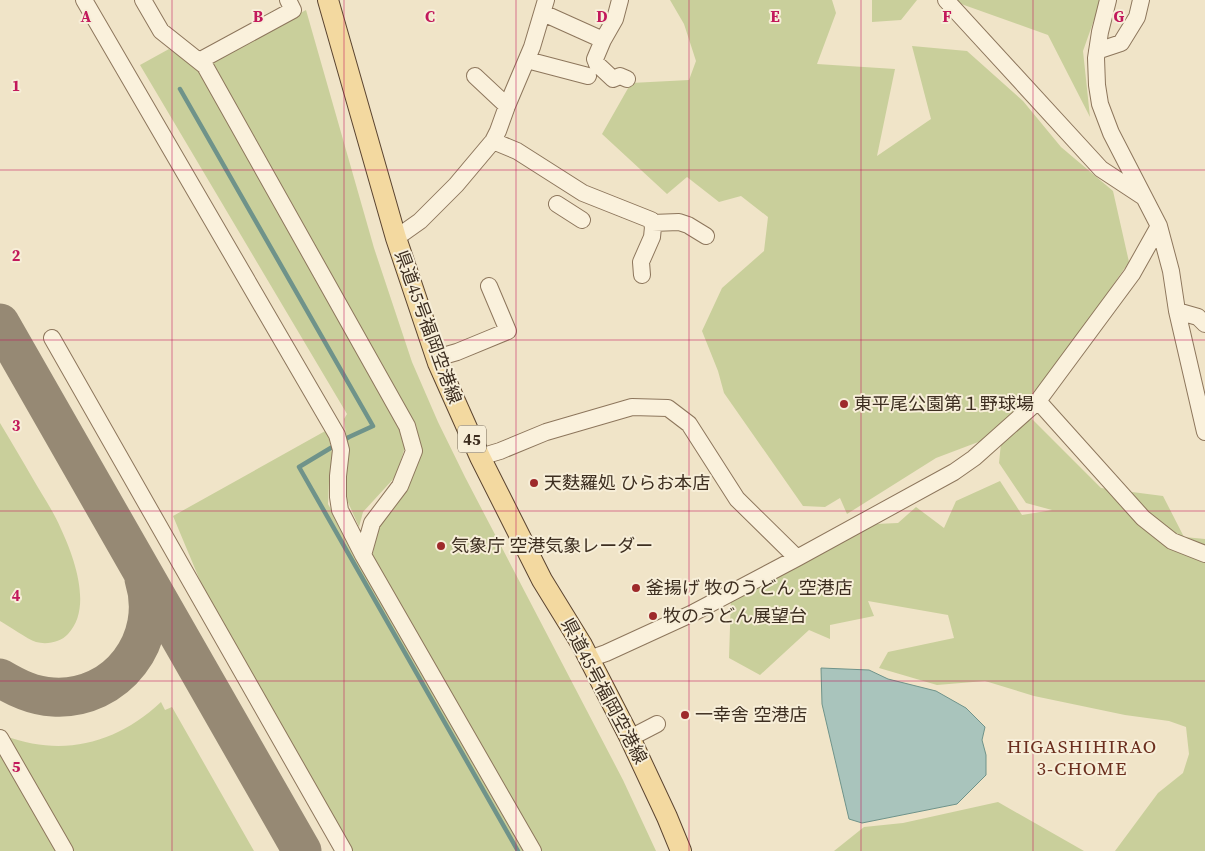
<svg xmlns="http://www.w3.org/2000/svg" width="1205" height="851" font-family="'Source Serif 4','Noto Sans JP',serif">
<style>
.green{fill:#c9cf9b}
.water{fill:#a9c4bc;stroke:#6f938a}
.lines{fill:none;stroke-linecap:round;stroke-linejoin:round}
.stream{stroke:#6f938a;stroke-width:4.5}
.taxiway{stroke:#968974;stroke-width:39}
.minor-casing{stroke:#8d765c;stroke-width:18}
.major-casing{stroke:#5b4430;stroke-width:22}
.minor{stroke:#faf1dc;stroke-width:16}
.major{stroke:#f3d9a0;stroke-width:20}
.grid{fill:none;stroke:#c2185b;stroke-width:1;stroke-opacity:0.55}
.poi-dot{fill:#9e2a2b;stroke:#f7eed8;stroke-width:2}
.labels{text-anchor:middle;stroke-width:4;stroke-linejoin:round;paint-order:stroke}
.shield{fill:#f7eed8;stroke:#756857;stroke-width:1}
.shield-label{font-size:16px;font-weight:bold;fill:#3d2e20}
.street-label{font-size:18px;fill:#3d2e20;stroke:#f7eed8}
.poi-label{font-size:18px;fill:#3d2e20;stroke:#f7eed8;text-anchor:start}
.neighbourhood-label{font-size:19px;letter-spacing:1px;fill:#6b2e1e;stroke:#f7eed8}
.grid-label{font-size:16px;text-anchor:middle;font-weight:bold;fill:#c2185b;stroke:#f7eed8;stroke-width:4;stroke-linejoin:round;paint-order:stroke}
</style>
<rect width="100%" height="100%" fill="#f0e4c8"/>
<path class="green" d="M 670,0 L 832,0 L 836,13 L 817,64 L 895,69 L 877,156 L 931,119 L 912,46 L 967,51 L 1023,101 L 1061,147 L 1113,191 L 1129,262 L 1054,370 L 1029,416 L 1101,488 L 1163,496 L 1184,537 L 1205,539 L 1205,851 L 1115,851 L 1158,793 L 1183,773 L 1189,754 L 1186,727 L 1169,721 L 1125,715 L 1034,696 L 985,681 L 937,685 L 879,668 L 888,652 L 954,638 L 948,615 L 868,601 L 874,616 L 830,625 L 830,639 L 809,630 L 760,675 L 729,658 L 731,596 L 767,584 L 767,568 L 853,525 L 898,523 L 916,507 L 944,528 L 956,501 L 1000,481 L 1022,515 L 1052,510 L 1026,503 L 999,463 L 1002,433 L 936,458 L 847,514 L 840,498 L 825,507 L 803,506 L 724,393 L 718,371 L 702,331 L 722,288 L 764,251 L 768,217 L 741,196 L 719,202 L 687,177 L 667,194 L 602,134 L 631,83 L 689,80 L 696,61 L 684,24 Z
M 872,0 L 917,0 L 901,20 L 872,22 Z
M 950,0 L 1101,0 L 1083,51 L 1090,117 L 1048,35 Z
M 306,10 L 374,248 L 412,362 L 438,422 L 465,477 L 623,780 L 656,851 L 541,851 L 372,557 L 379,526 L 421,450 L 416,425 L 212,62 Z
M 169,49 L 199,70 L 399,427 L 405,447 L 396,476 L 363,512 L 359,527 L 347,500 L 344,480 L 348,452 L 344,419 L 347,414 L 140,65 Z
M 0,423 C 11,441 22,460 33,479 C 42,495 54,512 61,529 C 74,557 93,608 68,634 C 61,642 47,645 36,642 C 27,639 9,626 0,621 Z
M 327,430 L 333,457 L 329,481 L 328,504 L 523,851 L 345,851 L 214,614 L 173,516 Z
M 161,702 L 165,710 L 172,707 L 254,851 L 70,851 L 5,736 C 63,757 116,744 161,702 Z
M 0,746 L 60,851 L 0,851 Z
M 998,802 L 1084,851 L 834,851 L 864,827 L 903,823 Z"/>
<path class="water" d="M 821,668 L 869,670 L 888,679 L 936,691 L 966,708 L 985,727 L 982,740 L 986,755 L 986,775 L 957,804 L 862,823 L 849,819 L 822,704 Z"/>
<g class="lines">
<path class="stream" d="M 180,89 L 373,426 L 349,437 L 299,467 L 518,851"/>
<path class="taxiway" d="M 0,323 L 302,851
M 0,678 C 17,688 33,696 53,697 C 117,701 163,639 144,579"/>
<g class="minor-casing">
<path id="minor" d="M 84,0 L 337,435 L 341,450 L 338,476 L 338,497 L 340,510 L 363,555
M 143,0 L 161,31 L 205,66 L 407,426 L 414,451 L 400,486 L 372,523 L 363,555 L 533,851
M 620,0 L 615,19 L 603,40 L 595,59 L 597,64 L 613,79 L 620,76 L 627,79
M 946,0 L 1101,169 L 1142,196
M 1108,0 L 1100,32 L 1096,58 L 1097,85 L 1100,104 L 1111,133 L 1159,226 L 1171,271 L 1177,311 L 1205,432
M 543,13 L 603,40
M 1097,51 L 1121,43 L 1137,17 L 1141,0
M 527,60 L 588,76
M 199,61 L 293,10 L 288,0
M 475,76 L 507,106
M 493,141 L 517,151 L 583,193 L 651,220 L 653,227 L 652,237 L 641,262 L 642,275
M 557,204 L 582,220
M 652,223 L 679,222 L 688,225 L 706,236
M 396,238 L 420,221 L 456,185 L 493,141 L 498,131 L 507,106 L 532,47 L 546,0
M 1177,311 L 1198,317 L 1205,324
M 52,338 L 344,851
M 436,358 L 457,352 L 508,331 L 489,286
M 1038,401 L 1143,518 L 1172,541 L 1205,554
M 480,457 L 500,451 L 546,432 L 632,407 L 668,408 L 689,424 L 737,499 L 797,558
M 589,659 L 606,653 L 691,614 L 797,558 L 954,472 L 974,458 L 1038,401 L 1132,274 L 1159,226
M 0,738 L 65,851
M 630,738 L 657,724"/>
</g>
<g class="major-casing">
<path id="major" d="M 328,0 L 396,238 L 438,363 L 480,457 L 542,580 L 582,645 L 630,738 L 667,817 L 681,851"/>
</g>
<use href="#minor" class="minor"/>
<use href="#major" class="major"/>
</g>
<path class="grid" d="M 172,0 L 172,851M 344,0 L 344,851M 516,0 L 516,851M 689,0 L 689,851M 861,0 L 861,851M 1033,0 L 1033,851M 0,170 L 1205,170M 0,340 L 1205,340M 0,511 L 1205,511M 0,681 L 1205,681"/>
<g class="poi-dot">
<circle cx="844" cy="404" r="5"/>
<circle cx="534" cy="483" r="5"/>
<circle cx="441" cy="546" r="5"/>
<circle cx="636" cy="588" r="5"/>
<circle cx="653" cy="616" r="5"/>
<circle cx="685" cy="715" r="5"/>
</g>
<g class="labels">
<rect class="shield" x="458" y="425.5" width="28" height="27" rx="4"/>
<g class="shield-label">
<text x="472" y="445">45</text>
</g>
<g class="street-label">
<text transform="translate(428 327) rotate(70)" y="6">県道45号福岡空港線</text>
<text transform="translate(604 691) rotate(62)" y="6">県道45号福岡空港線</text>
</g>
<g class="poi-label">
<text x="854" y="410">東平尾公園第１野球場</text>
<text x="544" y="489">天麩羅処 ひらお本店</text>
<text x="451" y="552">気象庁 空港気象レーダー</text>
<text x="646" y="594">釜揚げ 牧のうどん 空港店</text>
<text x="663" y="622">牧のうどん展望台</text>
<text x="695" y="721">一幸舎 空港店</text>
</g>
<g class="neighbourhood-label">
<text x="1082" y="753">HIGASHIHIRAO<tspan x="1082" dy="22">3-CHOME</tspan></text>
</g>
</g>
<g class="grid-label">
<text x="86" y="22">A</text>
<text x="258" y="22">B</text>
<text x="430" y="22">C</text>
<text x="602" y="22">D</text>
<text x="775" y="22">E</text>
<text x="947" y="22">F</text>
<text x="1119" y="22">G</text>
<text x="16" y="91">1</text>
<text x="16" y="261">2</text>
<text x="16" y="431">3</text>
<text x="16" y="601">4</text>
<text x="16" y="772">5</text>
</g>
</svg>
